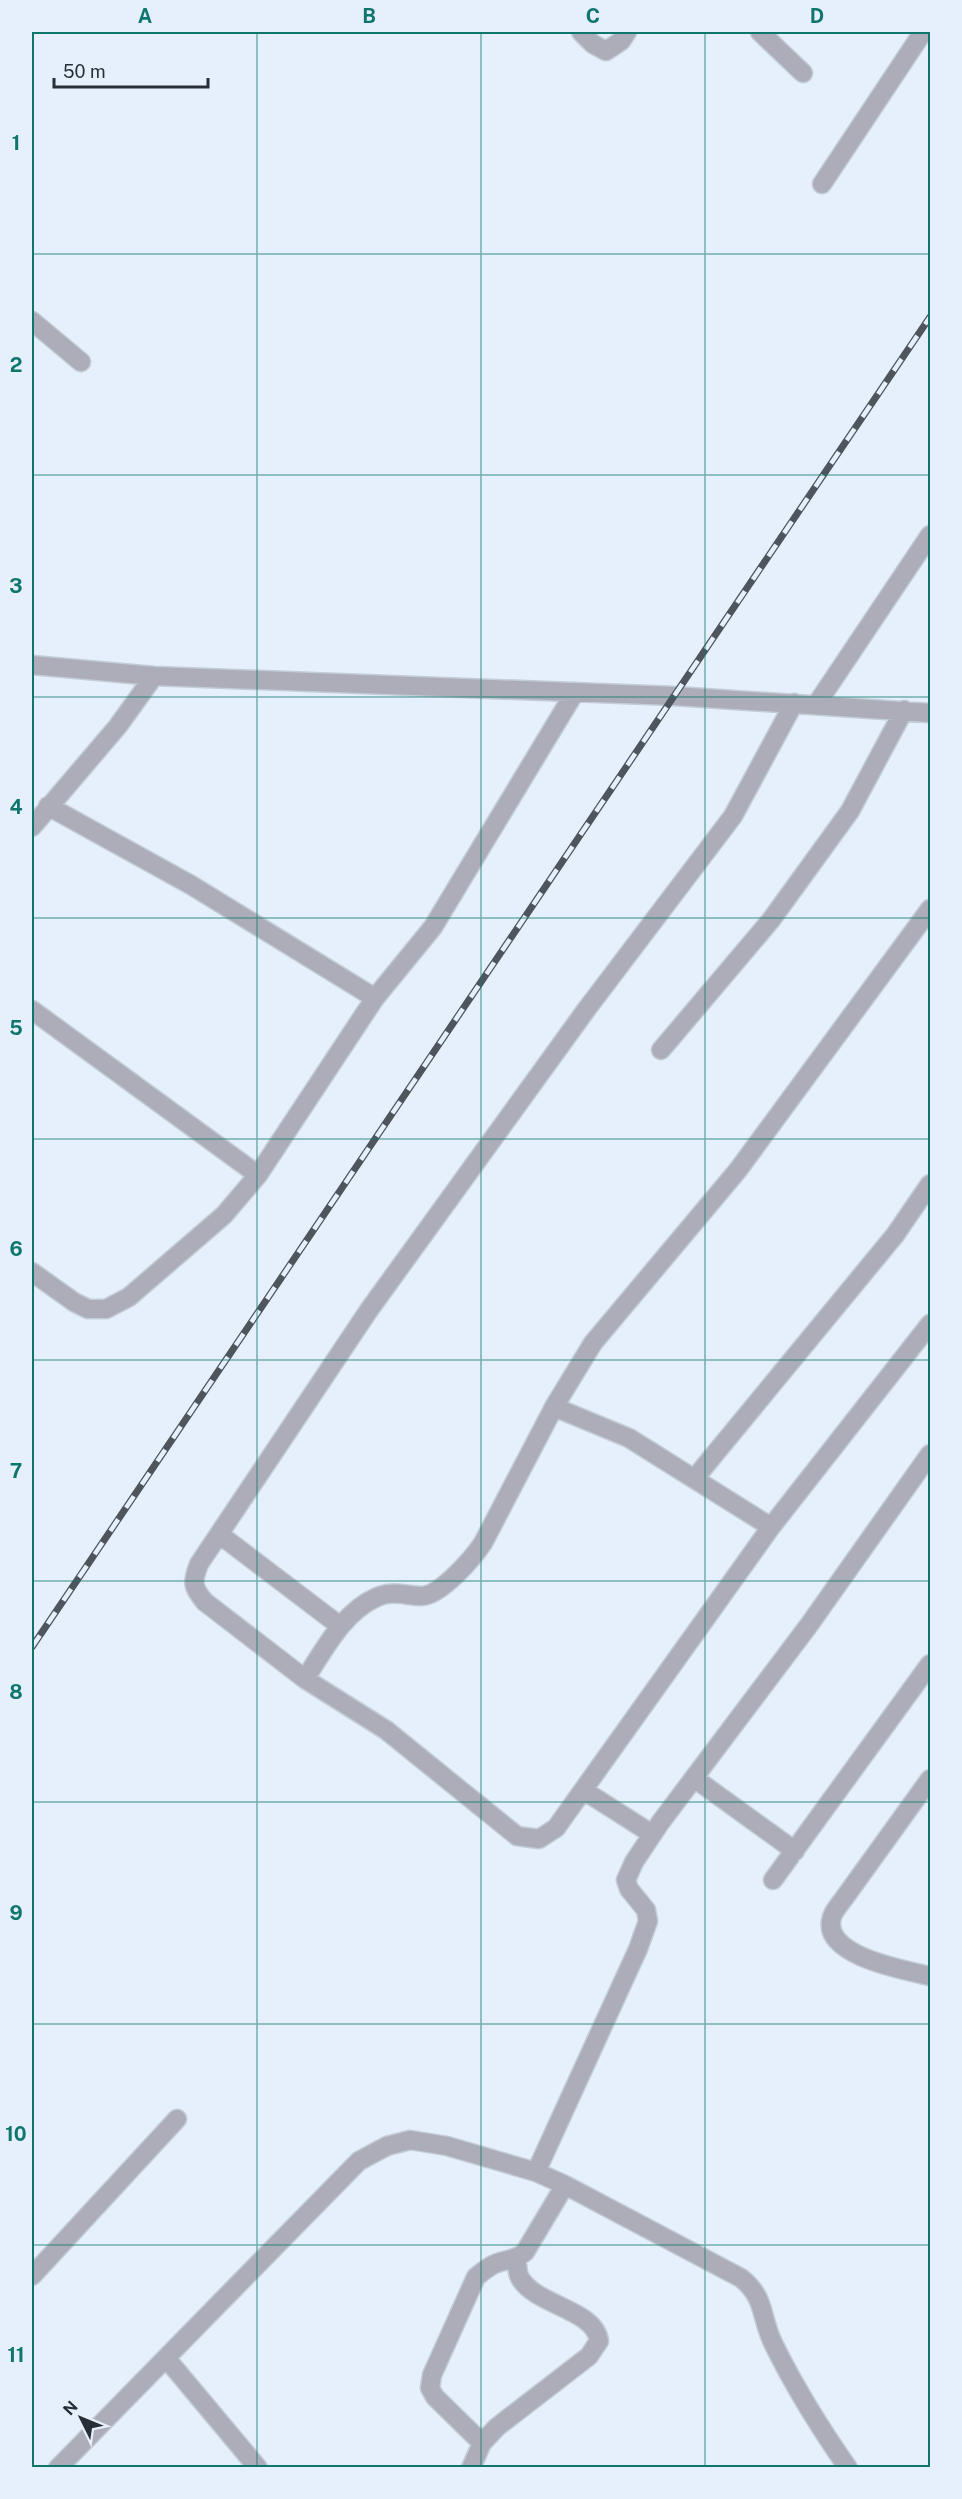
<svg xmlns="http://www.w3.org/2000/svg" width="962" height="2499" font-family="'Public Sans',sans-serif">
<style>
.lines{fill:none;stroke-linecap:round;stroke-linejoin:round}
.minor-casing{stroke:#c3cdd8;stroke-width:21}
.minor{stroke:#acadb8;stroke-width:18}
.rail-casing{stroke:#4e555d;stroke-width:7}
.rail{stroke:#e5f0fc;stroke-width:4.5;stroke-dasharray:14;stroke-linecap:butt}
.grid{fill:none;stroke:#0f766e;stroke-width:1.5;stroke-opacity:0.55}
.neatline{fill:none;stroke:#0f766e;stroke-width:2}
.grid-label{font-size:20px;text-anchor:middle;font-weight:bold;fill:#0f766e}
</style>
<rect width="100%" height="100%" fill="#e5f0fc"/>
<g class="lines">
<g class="minor-casing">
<path id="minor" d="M 581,32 L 593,44 L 606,51 L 621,41 L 627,32
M 760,32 L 803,73
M 822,184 L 923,32
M 32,321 L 81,362
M 32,665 L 154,676 L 674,696 L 930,713
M 816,705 L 930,535
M 48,806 L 191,885 L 375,998
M 32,827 L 118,726 L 154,676
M 930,909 L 738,1170 L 593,1343 L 554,1407 L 483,1543 C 473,1558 441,1595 422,1596 C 406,1596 392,1590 377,1597 C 343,1612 324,1650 305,1679 L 386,1730 L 517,1836 L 539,1839 L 556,1828 L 771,1527 L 930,1324
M 32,1010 L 258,1175
M 661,1050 L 771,920 L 850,811 L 904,710
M 32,1272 L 74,1302 L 88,1309 L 106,1309 L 129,1297 L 224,1215 L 258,1175 L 375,998 L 433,927 L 575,692
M 554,1407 L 629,1438 L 771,1527
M 695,1478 L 895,1235 L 930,1184
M 219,1534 L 340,1626
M 305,1679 L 205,1602 C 192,1587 192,1582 199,1564 L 369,1310 L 586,1010 L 733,816 L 794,703
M 694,1778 L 795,1851
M 930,1779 L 845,1897 C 841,1903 834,1910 832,1917 C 820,1956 905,1970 930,1976
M 583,1790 L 652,1834
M 773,1880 L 930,1664
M 536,2172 L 638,1949 L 648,1921 L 646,1910 L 629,1889 L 626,1880 L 634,1862 L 660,1823 L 809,1625 L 930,1454
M 32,2276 L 177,2119
M 166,2358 L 258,2468
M 482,2443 L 435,2397 L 430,2388 L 432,2375 L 476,2277 C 482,2272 489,2266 497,2263 C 508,2259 516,2260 525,2252 L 565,2185
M 58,2468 L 359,2161 L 387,2146 L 410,2140 L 447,2146 L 536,2172 L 565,2185 L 741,2278 C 766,2298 760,2316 773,2343 C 794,2386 820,2428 848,2468
M 471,2468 L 482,2443 L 497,2427 L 589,2356 L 599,2341 C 595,2309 536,2306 520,2278 C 517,2273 517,2265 517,2259"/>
</g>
<use href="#minor" class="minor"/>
<g class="rail-casing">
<path id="rail" d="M 32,1647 L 930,317"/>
</g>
<use href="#rail" class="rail"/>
</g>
<path class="grid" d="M 257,32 L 257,2468M 481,32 L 481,2468M 705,32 L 705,2468M 32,254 L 930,254M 32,475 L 930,475M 32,697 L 930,697M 32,918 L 930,918M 32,1139 L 930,1139M 32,1360 L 930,1360M 32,1581 L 930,1581M 32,1802 L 930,1802M 32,2024 L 930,2024M 32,2245 L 930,2245"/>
<rect width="962" height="2499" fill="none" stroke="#e5f0fc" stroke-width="66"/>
<g transform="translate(81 2418) rotate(313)" stroke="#e5f0fc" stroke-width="4.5" paint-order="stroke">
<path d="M0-4.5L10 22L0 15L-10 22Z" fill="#272e35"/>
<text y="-9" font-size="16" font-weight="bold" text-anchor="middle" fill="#272e35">N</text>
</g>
<path d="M54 78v9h154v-9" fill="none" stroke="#272e35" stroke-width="3"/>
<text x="63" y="78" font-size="18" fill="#272e35" stroke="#e5f0fc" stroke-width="4.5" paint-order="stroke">50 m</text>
<rect x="33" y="33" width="896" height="2433" class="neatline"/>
<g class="grid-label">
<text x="145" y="23">A</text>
<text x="369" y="23">B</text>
<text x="593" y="23">C</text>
<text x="817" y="23">D</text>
<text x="16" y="150">1</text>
<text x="16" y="372">2</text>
<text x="16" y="593">3</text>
<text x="16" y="814">4</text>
<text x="16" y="1035">5</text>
<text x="16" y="1256">6</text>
<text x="16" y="1478">7</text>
<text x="16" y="1699">8</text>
<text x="16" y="1920">9</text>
<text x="16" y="2141">10</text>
<text x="16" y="2362">11</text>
</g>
</svg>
